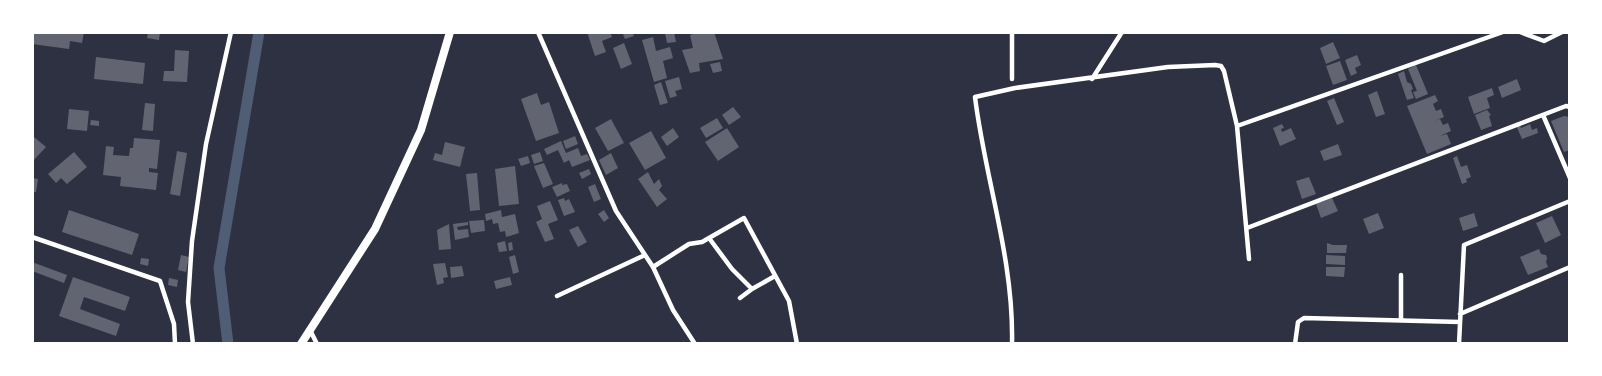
<svg xmlns="http://www.w3.org/2000/svg" width="1602" height="376" font-family="Cabin,sans-serif">
<style>
.lines{fill:none;stroke-linecap:round;stroke-linejoin:round}
.canal{stroke:#4f5d75;stroke-width:11}
.building{fill:#626471}
.minor{stroke:#fff;stroke-width:4.5}
.primary{stroke:#fff;stroke-width:8}
</style>
<rect width="100%" height="100%" fill="#2d3142"/>
<g class="lines">
<path class="canal" d="M 228,344 L 219,268 L 259,32"/>
</g>
<path class="building" d="M 32,32 L 84,32 L 82,43 L 70,41 L 69,49 L 32,44 Z
M 148,32 L 160,32 L 159,40 L 147,38 Z
M 587,32 L 610,32 L 612,37 L 602,41 L 606,52 L 595,56 Z
M 622,32 L 632,32 L 634,36 L 625,39 Z
M 674,32 L 676,42 L 667,43 L 665,33 Z
M 700,32 L 714,32 L 723,59 L 699,63 L 700,71 L 690,73 L 682,50 L 693,48 L 690,35 Z
M 653,37 L 656,51 L 670,47 L 673,58 L 663,61 L 667,78 L 654,82 L 642,40 Z
M 1333,42 L 1340,58 L 1326,64 L 1320,48 Z
M 624,43 L 632,64 L 621,69 L 613,48 Z
M 175,50 L 189,51 L 187,82 L 163,81 L 164,71 L 174,71 Z
M 1357,55 L 1361,65 L 1355,68 L 1357,73 L 1351,76 L 1345,60 Z
M 96,57 L 145,63 L 143,84 L 94,79 Z
M 1340,61 L 1347,80 L 1333,85 L 1326,66 Z
M 720,62 L 722,71 L 713,73 L 710,64 Z
M 1416,65 L 1428,94 L 1416,99 L 1413,92 L 1417,91 L 1408,69 Z
M 1404,71 L 1407,82 L 1411,84 L 1413,89 L 1411,90 L 1414,98 L 1407,100 L 1398,74 Z
M 679,77 L 682,89 L 675,91 L 677,96 L 670,98 L 665,81 Z
M 1517,79 L 1521,90 L 1502,98 L 1498,87 Z
M 661,82 L 668,103 L 660,105 L 654,85 Z
M 1492,88 L 1494,95 L 1487,98 L 1490,108 L 1474,114 L 1468,97 Z
M 1377,91 L 1385,114 L 1376,117 L 1368,95 Z
M 537,93 L 541,105 L 549,102 L 559,133 L 536,141 L 521,99 Z
M 1435,95 L 1438,101 L 1433,104 L 1436,111 L 1441,109 L 1444,117 L 1434,121 L 1440,119 L 1443,125 L 1448,123 L 1451,131 L 1440,136 L 1447,134 L 1451,144 L 1427,154 L 1407,106 Z
M 1334,98 L 1344,122 L 1337,125 L 1327,101 Z
M 145,103 L 155,104 L 153,131 L 142,130 Z
M 733,107 L 741,117 L 729,125 L 722,115 Z
M 69,109 L 89,111 L 87,131 L 67,129 Z
M 1487,110 L 1491,115 L 1489,116 L 1492,126 L 1481,130 L 1475,115 Z
M 1564,116 L 1570,117 L 1570,150 L 1564,152 L 1551,121 Z
M 717,118 L 723,128 L 706,138 L 700,128 Z
M 611,119 L 624,143 L 608,151 L 595,128 Z
M 91,120 L 99,121 L 99,126 L 90,125 Z
M 1519,122 L 1521,128 L 1530,124 L 1532,130 L 1537,128 L 1538,133 L 1522,139 L 1515,123 Z
M 1282,124 L 1284,128 L 1281,129 L 1282,132 L 1291,128 L 1296,139 L 1280,146 L 1273,128 Z
M 673,128 L 679,137 L 667,146 L 661,137 Z
M 727,128 L 739,147 L 718,161 L 705,142 Z
M 651,131 L 666,158 L 645,170 L 629,143 Z
M 575,136 L 578,144 L 566,149 L 563,141 Z
M 34,137 L 46,147 L 32,162 L 32,139 Z
M 134,138 L 160,140 L 157,169 L 149,168 L 149,172 L 158,173 L 156,190 L 120,186 L 121,177 L 103,175 L 106,146 L 114,147 L 113,155 L 129,156 L 130,148 L 133,148 Z
M 561,141 L 566,153 L 578,148 L 581,156 L 587,154 L 590,160 L 572,167 L 569,160 L 564,163 L 558,150 L 547,155 L 544,149 Z
M 445,142 L 465,147 L 460,167 L 433,160 L 435,153 L 442,155 Z
M 1338,144 L 1342,155 L 1324,161 L 1320,151 Z
M 177,151 L 187,153 L 180,196 L 170,194 Z
M 74,152 L 87,167 L 67,184 L 61,178 L 56,183 L 48,174 Z
M 540,152 L 543,161 L 534,164 L 531,155 Z
M 611,153 L 618,168 L 606,175 L 599,160 Z
M 528,156 L 530,163 L 521,166 L 518,159 Z
M 1457,156 L 1461,167 L 1467,165 L 1471,177 L 1466,179 L 1467,182 L 1462,184 L 1453,158 Z
M 544,163 L 553,184 L 543,188 L 534,166 Z
M 515,166 L 519,204 L 499,206 L 495,169 Z
M 589,169 L 591,174 L 582,179 L 579,173 Z
M 648,172 L 654,184 L 659,179 L 662,186 L 659,190 L 667,199 L 657,207 L 638,179 Z
M 477,173 L 480,210 L 470,211 L 466,174 Z
M 1309,177 L 1316,194 L 1302,199 L 1296,181 Z
M 32,178 L 38,179 L 36,192 L 32,192 Z
M 562,183 L 562,185 L 567,184 L 570,191 L 557,197 L 552,187 Z
M 595,184 L 601,199 L 594,202 L 588,187 Z
M 564,198 L 565,201 L 569,199 L 575,212 L 564,216 L 558,200 Z
M 1332,198 L 1338,211 L 1321,218 L 1316,204 Z
M 550,201 L 558,220 L 548,224 L 554,239 L 545,242 L 536,222 L 542,219 L 537,206 Z
M 69,210 L 139,234 L 132,255 L 62,232 Z
M 501,210 L 502,217 L 515,214 L 519,233 L 506,237 L 505,231 L 500,232 L 498,223 L 493,224 L 492,219 L 486,221 L 485,214 Z
M 604,210 L 609,218 L 604,222 L 598,214 Z
M 1378,213 L 1384,228 L 1369,234 L 1363,219 Z
M 1474,213 L 1478,226 L 1463,231 L 1459,218 Z
M 1552,216 L 1561,235 L 1545,243 L 1536,223 Z
M 484,220 L 485,231 L 471,233 L 469,221 Z
M 468,222 L 468,225 L 457,227 L 458,230 L 468,229 L 469,237 L 455,240 L 453,224 Z
M 449,224 L 451,249 L 439,250 L 437,230 Z
M 578,226 L 587,242 L 578,247 L 569,230 Z
M 505,241 L 507,251 L 499,252 L 497,243 Z
M 512,242 L 513,250 L 509,251 L 508,243 Z
M 1327,243 L 1333,245 L 1347,245 L 1346,253 L 1327,253 Z
M 1539,249 L 1541,254 L 1546,255 L 1547,258 L 1546,262 L 1548,267 L 1528,275 L 1520,257 Z
M 181,255 L 189,257 L 186,272 L 178,270 Z
M 515,255 L 519,272 L 513,274 L 509,257 Z
M 1326,255 L 1345,256 L 1345,265 L 1326,264 Z
M 141,258 L 149,259 L 148,266 L 140,264 Z
M 32,262 L 67,275 L 64,283 L 32,271 Z
M 445,263 L 448,277 L 443,278 L 444,283 L 437,285 L 433,264 Z
M 462,266 L 464,276 L 451,278 L 450,267 Z
M 1326,267 L 1345,267 L 1344,277 L 1326,276 Z
M 73,277 L 130,297 L 125,311 L 84,297 L 80,309 L 120,324 L 116,336 L 59,316 Z
M 510,277 L 512,285 L 496,289 L 494,281 Z
M 169,278 L 178,280 L 177,287 L 168,285 Z"/>
<g class="lines">
<path class="minor" d="M 538,32 L 616,211 L 653,267 L 673,310 L 695,344
M 1520,32 L 1544,41 L 1562,32
M 1012,79 L 1012,32
M 1092,79 L 1122,32
M 1543,115 L 1570,178
M 1237,126 L 1503,32
M 1247,228 L 1566,106 L 1570,107
M 32,237 L 160,281 L 174,324 L 175,344
M 709,238 L 732,269 L 752,289
M 653,267 L 689,244 L 702,242 L 744,218 L 789,301 L 797,344
M 1401,275 L 1401,320
M 557,296 L 645,255
M 740,298 L 752,289 L 775,276
M 1460,314 L 1570,267
M 310,330 L 317,344
M 193,344 L 188,302 L 192,241 L 206,144 L 231,32
M 1012,344 C 1014,259 985,179 975,97 L 1015,88 L 1168,67 L 1215,65 L 1221,66 L 1224,71 L 1237,126 L 1249,259
M 1295,344 L 1298,322 L 1304,318 L 1460,322
M 1459,344 L 1464,245 L 1570,201"/>
<path class="primary" d="M 301,344 L 375,229 L 421,130 L 450,32"/>
</g>
<rect width="1602" height="376" fill="none" stroke="#ffffff" stroke-width="68"/>
</svg>
